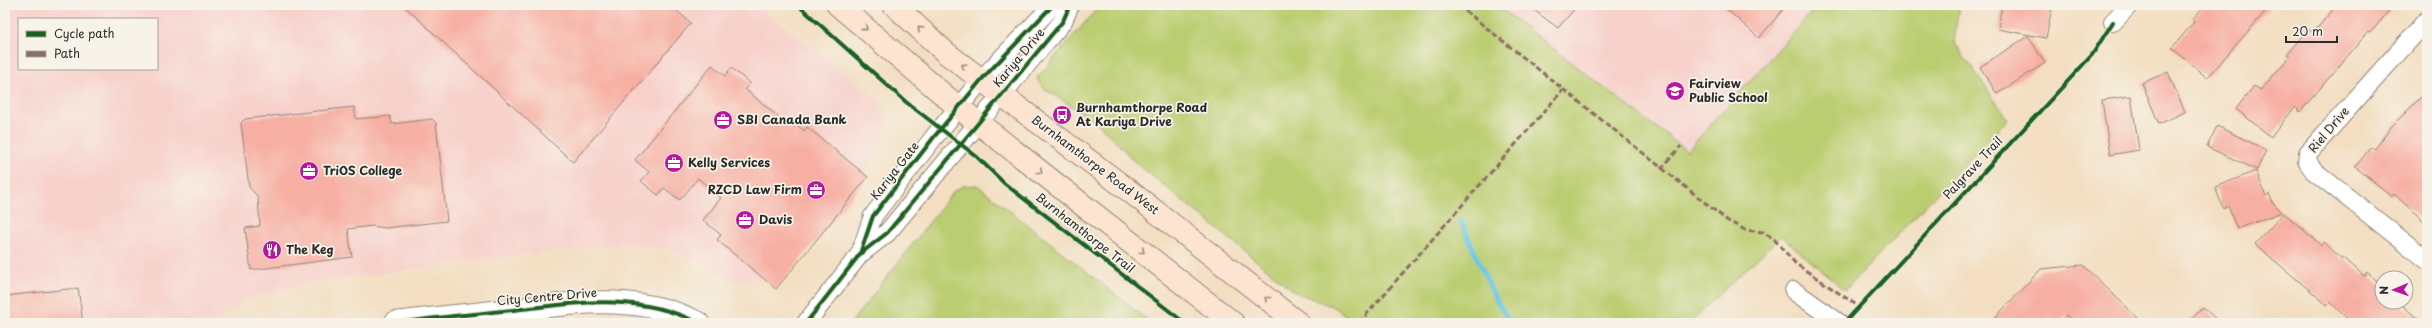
<svg xmlns="http://www.w3.org/2000/svg" width="2432" height="328" font-family="'Playpen Sans',sans-serif">
<style>
.built{fill:#f7d0cb;fill-rule:evenodd}
.green{fill:#bbcd71;stroke:#737c4e}
.lines{fill:none;stroke-linecap:round;stroke-linejoin:round}
.stream{stroke:#64c5e2;stroke-width:5}
.building{fill:#f7afa3}
.minor-casing{stroke:#8f8476;stroke-width:20}
.tertiary-casing{stroke:#8f8476;stroke-width:24}
.secondary-casing{stroke:#8f8476;stroke-width:24}
.minor{stroke:#fff;stroke-width:18}
.tertiary{stroke:#fff;stroke-width:22}
.secondary{stroke:#fde4d1;stroke-width:22}
.quiet{stroke:#8d6e63;stroke-width:3;stroke-dasharray:6 3;stroke-linecap:butt}
.cycleway-casing{stroke:#f7f3e8;stroke-width:6}
.cycleway{stroke:#1b5e20;stroke-width:4}
.oneway{stroke:#94887e}
.labels{text-anchor:middle;stroke-width:3.5;stroke-linejoin:round;paint-order:stroke}
.street-label{font-size:12px;fill:#2b2b2b;stroke:#f7f3e8}
.poi-label{font-size:12px;font-weight:bold;fill:#2b2b2b;stroke:#f7f3e8;text-anchor:start}
</style>
<rect width="100%" height="100%" fill="#f7f3e8"/>
<filter id="ink" filterUnits="userSpaceOnUse"><feTurbulence type="fractalNoise" baseFrequency=".025" numOctaves="2"/><feDisplacementMap in="SourceGraphic" scale="8" xChannelSelector="R" yChannelSelector="G"/><feConvolveMatrix kernelMatrix="1 2 1 2 8 2 1 2 1" color-interpolation-filters="sRGB"/></filter>
<filter id="wash" filterUnits="userSpaceOnUse"><feTurbulence type="fractalNoise" baseFrequency=".012" numOctaves="4" result="noise"/><feDisplacementMap in="SourceGraphic" scale="16" xChannelSelector="R" yChannelSelector="G"/><feGaussianBlur stdDeviation="0.9" result="paint"/><feColorMatrix in="noise" values="0 0 0 0 0 0 0 0 0 0 0 0 0 0 0 0 0 1.4 0 .05"/><feComposite in="paint" operator="in"/></filter>
<g filter="url(#wash)">
<rect width="100%" height="100%" fill="#f3dec1"/>
<path class="built" d="M 5,5 L 758,5 L 881,102 L 886,116 L 882,140 L 868,168 L 784,274 L 732,282 L 697,260 L 667,248 L 628,245 L 528,254 L 304,283 L 254,298 L 209,323 L 5,323 ZM 19,19 L 157,19 L 157,69 L 19,69 Z
M 1496,5 L 1818,5 L 1687,151 Z"/>
<path class="green" d="M 1100,5 L 1496,5 L 1687,151 L 1818,5 L 1959,5 L 1954,42 L 2008,119 L 1845,290 L 1781,236 L 1689,323 L 1355,323 L 1336,308 L 1295,292 L 1135,162 L 1099,124 L 1042,87 L 1037,78 Z
M 977,185 L 1150,322 L 1149,323 L 851,323 L 954,191 L 963,186 Z"/>
<g class="lines">
<path class="stream" d="M 1461,221 L 1493,294 L 1510,323"/>
</g>
<g id="blocks">
<path class="building" d="M 403,5 L 670,5 L 691,23 L 573,162 Z
M 1527,5 L 1578,5 L 1558,28 Z
M 1722,5 L 1787,5 L 1759,38 Z
M 2002,5 L 2034,5 L 2052,8 L 2046,38 L 1998,29 Z
M 2205,5 L 2271,5 L 2207,78 L 2172,48 L 2194,22 L 2192,20 Z
M 2337,5 L 2394,5 L 2371,32 L 2369,31 L 2300,112 L 2295,107 L 2271,137 L 2236,109 L 2254,86 L 2261,90 L 2290,56 L 2287,54 L 2308,29 L 2313,33 Z
M 2028,36 L 2045,63 L 1997,94 L 1980,67 Z
M 712,65 L 725,76 L 731,68 L 750,83 L 745,89 L 787,124 L 791,120 L 804,131 L 807,127 L 868,177 L 776,289 L 717,240 L 721,235 L 703,220 L 721,198 L 698,178 L 680,200 L 664,188 L 658,195 L 641,181 L 649,172 L 635,160 Z
M 2168,72 L 2185,112 L 2159,124 L 2142,83 Z
M 2427,91 L 2427,224 L 2394,194 L 2392,196 L 2355,167 L 2371,147 L 2374,150 L 2392,126 Z
M 2131,96 L 2139,150 L 2110,155 L 2102,100 Z
M 354,107 L 356,119 L 390,116 L 392,124 L 432,119 L 436,123 L 447,221 L 385,228 L 372,226 L 348,229 L 352,257 L 251,270 L 245,228 L 260,226 L 258,197 L 249,187 L 241,123 L 245,119 Z
M 2217,126 L 2266,150 L 2257,170 L 2207,147 Z
M 2256,171 L 2266,196 L 2269,194 L 2273,203 L 2282,212 L 2237,229 L 2228,206 L 2223,208 L 2215,187 Z
M 2284,213 L 2321,245 L 2324,242 L 2342,259 L 2343,257 L 2364,276 L 2367,272 L 2382,287 L 2382,302 L 2399,302 L 2422,323 L 2352,323 L 2330,302 L 2327,305 L 2255,244 Z
M 2083,265 L 2143,323 L 2074,323 L 2066,315 L 2059,323 L 1990,323 L 2041,269 Z
M 78,288 L 83,323 L 5,323 L 5,296 Z
M 2203,307 L 2220,323 L 2188,323 Z"/>
</g>
</g>
<g filter="url(#ink)">
<use href="#blocks" fill-opacity="0" stroke="#8f8476" stroke-width="1"/>
<g class="lines">
<g class="minor-casing">
<path id="minor" d="M 2427,20 L 2308,153 L 2307,161 L 2314,171 L 2427,260
M 2113,22 L 2129,5
M 860,254 L 873,216 L 934,137 L 982,79 L 1053,5
M 1794,291 L 1839,323
M 806,323 L 860,254 L 887,233 L 1063,21 L 1070,5"/>
</g>
<g class="tertiary-casing">
<path id="tertiary" d="M 395,323 C 434,318 473,314 513,310 C 575,303 639,292 698,323"/>
</g>
<g class="secondary-casing">
<path id="secondary" d="M 838,5 L 958,107 L 1233,323
M 894,5 L 946,53 L 1132,193 L 1298,323"/>
</g>
<use href="#minor" class="minor"/>
<use href="#tertiary" class="tertiary"/>
<use href="#secondary" class="secondary"/>
<path class="quiet" d="M 1458,5 L 1728,221 L 1745,230 L 1763,232 L 1774,239 L 1796,264 L 1858,306
M 1661,169 L 1681,146
M 1359,323 L 1563,90"/>
<g class="cycleway-casing">
<path id="cycleway" d="M 798,5 L 906,102 L 976,156 L 1005,184 L 1185,323
M 860,254 L 873,216 L 934,137 L 982,79 L 1053,5
M 395,323 C 434,318 473,314 513,310 C 575,303 639,292 698,323
M 806,323 L 860,254 L 887,233 L 1063,21 L 1070,5
M 1844,323 L 2092,55 L 2113,22"/>
</g>
<use href="#cycleway" class="cycleway"/>
</g>
<defs><path id="oneway-chevron" d="M-2-3.5L2.5 0L-2 3.5" fill="none" stroke-width="1.6" stroke-linecap="round" stroke-linejoin="round"/></defs>
<g class="oneway">
<use href="#oneway-chevron" transform="translate(865 28) rotate(41)"/>
<use href="#oneway-chevron" transform="translate(920 29) rotate(-138)"/>
<use href="#oneway-chevron" transform="translate(964 66) rotate(-144)"/>
<use href="#oneway-chevron" transform="translate(1040 171) rotate(39)"/>
<use href="#oneway-chevron" transform="translate(1142 251) rotate(38)"/>
<use href="#oneway-chevron" transform="translate(1267 299) rotate(-142)"/>
</g>
</g>
<defs>
<g id="school-disc" transform="scale(1)"><circle r="9.5" fill="#b5179e" stroke="#f7f3e8"/><path d="M0-5L7-2L0 1L-7-2ZM-4 1L0 2.5L4 1V4Q0 6-4 4Z" fill="#fff"/></g>
<g id="bus-disc" transform="scale(1)"><circle r="9.5" fill="#b5179e" stroke="#f7f3e8"/><path d="M-5-6H5V4H4V6H2V4H-2V6H-4V4H-5ZM-3.5-4V0h7V-4ZM-3.5 1.2v1.5H-2V1.2ZM2 1.2v1.5H3.5V1.2Z" fill="#fff"/></g>
<g id="office-disc" transform="scale(1)"><circle r="9.5" fill="#b5179e" stroke="#f7f3e8"/><path d="M-6-3h4V-5.5h4V-3h4V5H-6ZM-1-4.5V-3h2v-1.5ZM-6 0V1H6V0Z" fill="#fff"/></g>
<g id="restaurant-disc" transform="scale(1)"><circle r="9.5" fill="#b5179e" stroke="#f7f3e8"/><path d="M-5-6h1v4h1v-4h1v4h1v-4h1v5L-1.5 .5V6h-2V.5L-5-1ZM5-6V6H3V1.5H1.5Q1.5-4 5-6Z" fill="#fff"/></g>
</defs>
<g fill-rule="evenodd">
<use href="#school-disc" x="1675" y="91"/>
<use href="#bus-disc" x="1062" y="115"/>
<use href="#office-disc" x="723" y="120"/>
<use href="#office-disc" x="674" y="163"/>
<use href="#office-disc" x="309" y="171"/>
<use href="#office-disc" x="816" y="190"/>
<use href="#office-disc" x="745" y="220"/>
<use href="#restaurant-disc" x="272" y="250"/>
</g>
<g class="labels">
<g class="street-label">
<text transform="translate(1019 58) rotate(-50)" y="4">Kariya Drive</text>
<text transform="translate(2329 130) rotate(-50)" y="4">Riel Drive</text>
<text transform="translate(1095 165) rotate(37)" y="4">Burnhamthorpe Road West</text>
<text transform="translate(1973 168) rotate(-47)" y="4">Palgrave Trail</text>
<text transform="translate(895 171) rotate(-52)" y="4">Kariya Gate</text>
<text transform="translate(1085 233) rotate(38)" y="4">Burnhamthorpe Trail</text>
<text transform="translate(547 297) rotate(-5)" y="4">City Centre Drive</text>
</g>
<g class="poi-label">
<text x="1689" y="88">Fairview<tspan x="1689" dy="14">Public School</tspan></text>
<text x="1076" y="112">Burnhamthorpe Road<tspan x="1076" dy="14">At Kariya Drive</tspan></text>
<text x="737" y="124">SBI Canada Bank</text>
<text x="688" y="167">Kelly Services</text>
<text x="323" y="175">TriOS College</text>
<text x="802" y="194" text-anchor="end">RZCD Law Firm</text>
<text x="759" y="224">Davis</text>
<text x="286" y="254">The Keg</text>
</g>
</g>
<rect width="2432" height="328" fill="none" stroke="#f7f3e8" stroke-width="20"/>
<rect x="18" y="18" width="140" height="52" fill="#f7f3e8" stroke="#a5a39c"/>
<rect x="26" y="31" width="20" height="6" fill="#1b5e20" stroke="#a5a39c"/>
<text x="54" y="38" font-size="12" fill="#2b2b2b">Cycle path</text>
<rect x="26" y="51" width="20" height="6" fill="#8d6e63" stroke="#a5a39c"/>
<text x="54" y="58" font-size="12" fill="#2b2b2b">Path</text>
<g transform="translate(2394 290) rotate(268)"><circle r="19" fill="#f7f3e8" stroke="#a5a39c"/>
<path d="M0-3L7 15L0 10L-7 15Z" fill="#b5179e"/>
<text y="-6" font-size="11" font-weight="bold" text-anchor="middle" fill="#2b2b2b">N</text>
</g>
<path d="M2286 36v6h51v-6" fill="none" stroke="#2b2b2b" stroke-width="2"/>
<text x="2292" y="36" font-size="12" fill="#2b2b2b" stroke="#f7f3e8" stroke-width="3" paint-order="stroke">20 m</text>
</svg>
